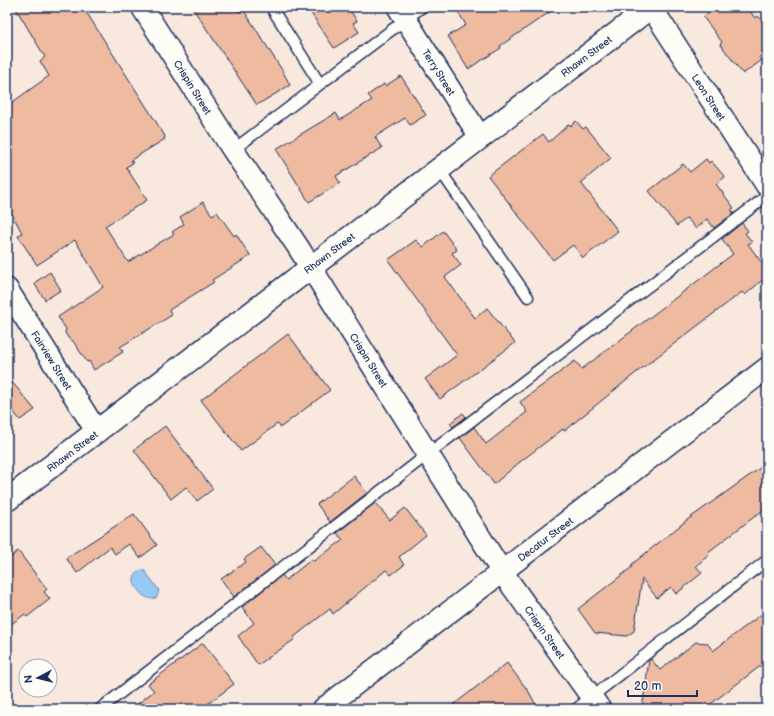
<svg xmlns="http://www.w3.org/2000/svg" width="774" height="716" font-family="'Balsamiq Sans',sans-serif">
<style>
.water{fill:#96caf3;stroke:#658cb7}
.building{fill:#eebaa0;stroke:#1b2f5e}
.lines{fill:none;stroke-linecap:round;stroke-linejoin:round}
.lane-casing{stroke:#1b2f5e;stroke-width:13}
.street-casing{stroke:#1b2f5e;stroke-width:24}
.secondary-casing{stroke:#1b2f5e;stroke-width:25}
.lane{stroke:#fdfcf7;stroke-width:10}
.street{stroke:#fdfcf7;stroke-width:21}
.secondary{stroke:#fdfcf7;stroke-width:22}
.labels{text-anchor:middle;stroke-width:3;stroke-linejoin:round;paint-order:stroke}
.street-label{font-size:10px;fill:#1b2f5e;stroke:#fdfcf7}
</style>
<rect width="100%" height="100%" fill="#f8e8dd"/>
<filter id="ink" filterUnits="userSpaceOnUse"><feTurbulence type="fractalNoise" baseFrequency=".025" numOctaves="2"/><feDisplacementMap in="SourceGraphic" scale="8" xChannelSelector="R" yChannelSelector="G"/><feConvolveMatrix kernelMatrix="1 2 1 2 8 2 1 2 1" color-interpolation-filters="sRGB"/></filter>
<g filter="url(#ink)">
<path class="water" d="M 141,570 L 145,571 L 159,590 L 157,597 C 146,606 122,578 141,570 Z"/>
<path class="building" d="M 15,7 L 83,7 L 165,136 L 164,137 L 165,139 L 131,160 L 133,163 L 126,167 L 147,200 L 105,226 L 128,262 L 174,234 L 172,232 L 184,224 L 180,217 L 203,202 L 212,215 L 217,212 L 234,236 L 236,234 L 250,256 L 212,280 L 214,282 L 169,310 L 172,315 L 120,347 L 123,352 L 94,370 L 89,361 L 87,362 L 73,341 L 69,339 L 65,333 L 66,329 L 58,317 L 103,287 L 75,240 L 37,265 L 18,236 L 22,233 L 7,204 L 7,106 L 49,76 L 40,61 L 45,57 Z
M 192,7 L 235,7 L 239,12 L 243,9 L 282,70 L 290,85 L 257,105 Z
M 307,7 L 348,7 L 357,21 L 353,23 L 359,32 L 334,48 Z
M 455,7 L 557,7 L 500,46 L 501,48 L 468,69 L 448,36 L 466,25 Z
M 715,7 L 747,7 L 755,18 L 758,16 L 767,27 L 767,51 L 759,57 L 762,60 L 743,74 L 720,44 L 722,42 L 703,17 Z
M 401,76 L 426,115 L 410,125 L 405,118 L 375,137 L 382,148 L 336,176 L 340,183 L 309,202 L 276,149 L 336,113 L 340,120 L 372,100 L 368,95 L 384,84 L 385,86 Z
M 576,121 L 583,129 L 586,127 L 611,158 L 581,183 L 618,231 L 583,258 L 573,245 L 553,260 L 488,176 L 543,134 L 549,142 L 569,124 L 571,126 Z
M 706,159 L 709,163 L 711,161 L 725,177 L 716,184 L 734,208 L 731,210 L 734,213 L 714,228 L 707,219 L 696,229 L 687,218 L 677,226 L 649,191 L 683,164 L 690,172 Z
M 742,223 L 748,231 L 745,233 L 752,242 L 748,244 L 767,270 L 767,276 L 745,295 L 742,292 L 637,372 L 564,431 L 563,429 L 521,461 L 494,484 L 460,438 L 474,427 L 486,444 L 527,412 L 520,402 L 575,361 L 582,369 L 733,254 L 722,239 Z
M 443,231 L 457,250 L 452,253 L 461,265 L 445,277 L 475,318 L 487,308 L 515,343 L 440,399 L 425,379 L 457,355 L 388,260 L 416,240 L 423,247 Z
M 50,272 L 61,290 L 45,300 L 34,283 Z
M 288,334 L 330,390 L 281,427 L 277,424 L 241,451 L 201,400 Z
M 7,376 L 35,410 L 20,420 L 7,404 Z
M 463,413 L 466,417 L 453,427 L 450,423 Z
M 165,426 L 213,489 L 197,501 L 186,487 L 171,499 L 134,450 Z
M 767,463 L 767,507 L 707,553 L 709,555 L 696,566 L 702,573 L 676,594 L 671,587 L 657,598 L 642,579 L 634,631 L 627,636 L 595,633 L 578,609 L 632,567 L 631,565 L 687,520 Z
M 354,476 L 367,493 L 330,522 L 317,504 Z
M 375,503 L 390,520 L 405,508 L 426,535 L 399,557 L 404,565 L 391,575 L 386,570 L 333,614 L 330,609 L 294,637 L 295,639 L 258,665 L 238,636 L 254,623 L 242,607 L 282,575 L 286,580 L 312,559 L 314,561 L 343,540 L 337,533 Z
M 134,514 L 157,545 L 140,558 L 129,544 L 115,554 L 110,547 L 77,573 L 66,558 Z
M 261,547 L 275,565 L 234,597 L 221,579 L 246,562 L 244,559 Z
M 18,551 L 47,589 L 44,592 L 50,599 L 27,617 L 25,614 L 7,627 L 7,560 Z
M 767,610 L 767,661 L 704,709 L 642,709 L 649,660 L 651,659 L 660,670 L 696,642 L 707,643 L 713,651 Z
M 203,643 L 234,684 L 201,709 L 131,709 L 154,691 L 148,684 Z
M 507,663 L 529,692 L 538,709 L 448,709 Z"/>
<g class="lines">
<g class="lane-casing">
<path id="lane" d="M 271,7 L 320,84
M 233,150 L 422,7
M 439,169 L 528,297
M 100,709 L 428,454 L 767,196
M 576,709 L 767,560"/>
</g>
<g class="street-casing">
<path id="street" d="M 142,7 L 233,150 L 298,247 L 502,572 L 600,709
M 398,7 L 480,137
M 651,7 L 767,186
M 7,289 L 97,432
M 323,709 L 767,368"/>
</g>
<g class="secondary-casing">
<path id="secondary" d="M 7,500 L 651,7"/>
</g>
<use href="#lane" class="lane"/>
<use href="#street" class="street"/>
<use href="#secondary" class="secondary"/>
</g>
</g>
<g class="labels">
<g class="street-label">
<text transform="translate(586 56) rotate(-37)" y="4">Rhawn Street</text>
<text transform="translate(439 72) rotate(58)" y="4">Terry Street</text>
<text transform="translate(193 87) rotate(58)" y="4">Crispin Street</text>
<text transform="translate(709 97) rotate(57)" y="4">Leon Street</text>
<text transform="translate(329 253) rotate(-37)" y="4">Rhawn Street</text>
<text transform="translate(52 360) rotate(58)" y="4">Fairview Street</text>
<text transform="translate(369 360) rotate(58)" y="4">Crispin Street</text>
<text transform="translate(72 451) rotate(-37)" y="4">Rhawn Street</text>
<text transform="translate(545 539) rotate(-37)" y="4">Decatur Street</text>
<text transform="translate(545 632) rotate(55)" y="4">Crispin Street</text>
</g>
</g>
<rect width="774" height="716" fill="none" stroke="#fdfcf7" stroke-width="24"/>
<rect x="12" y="12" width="750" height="692" fill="none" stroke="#1b2f5e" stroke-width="1.5" filter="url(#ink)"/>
<g transform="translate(38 678) rotate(263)"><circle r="19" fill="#fdfcf7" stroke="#a3aaba"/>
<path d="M0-3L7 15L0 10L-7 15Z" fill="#1b2f5e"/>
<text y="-6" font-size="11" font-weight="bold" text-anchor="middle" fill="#1b2f5e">N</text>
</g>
<path d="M628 690v6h69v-6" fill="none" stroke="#1b2f5e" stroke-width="2"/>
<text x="634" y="690" font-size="12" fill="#1b2f5e" stroke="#fdfcf7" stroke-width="3" paint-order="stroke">20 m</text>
</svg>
